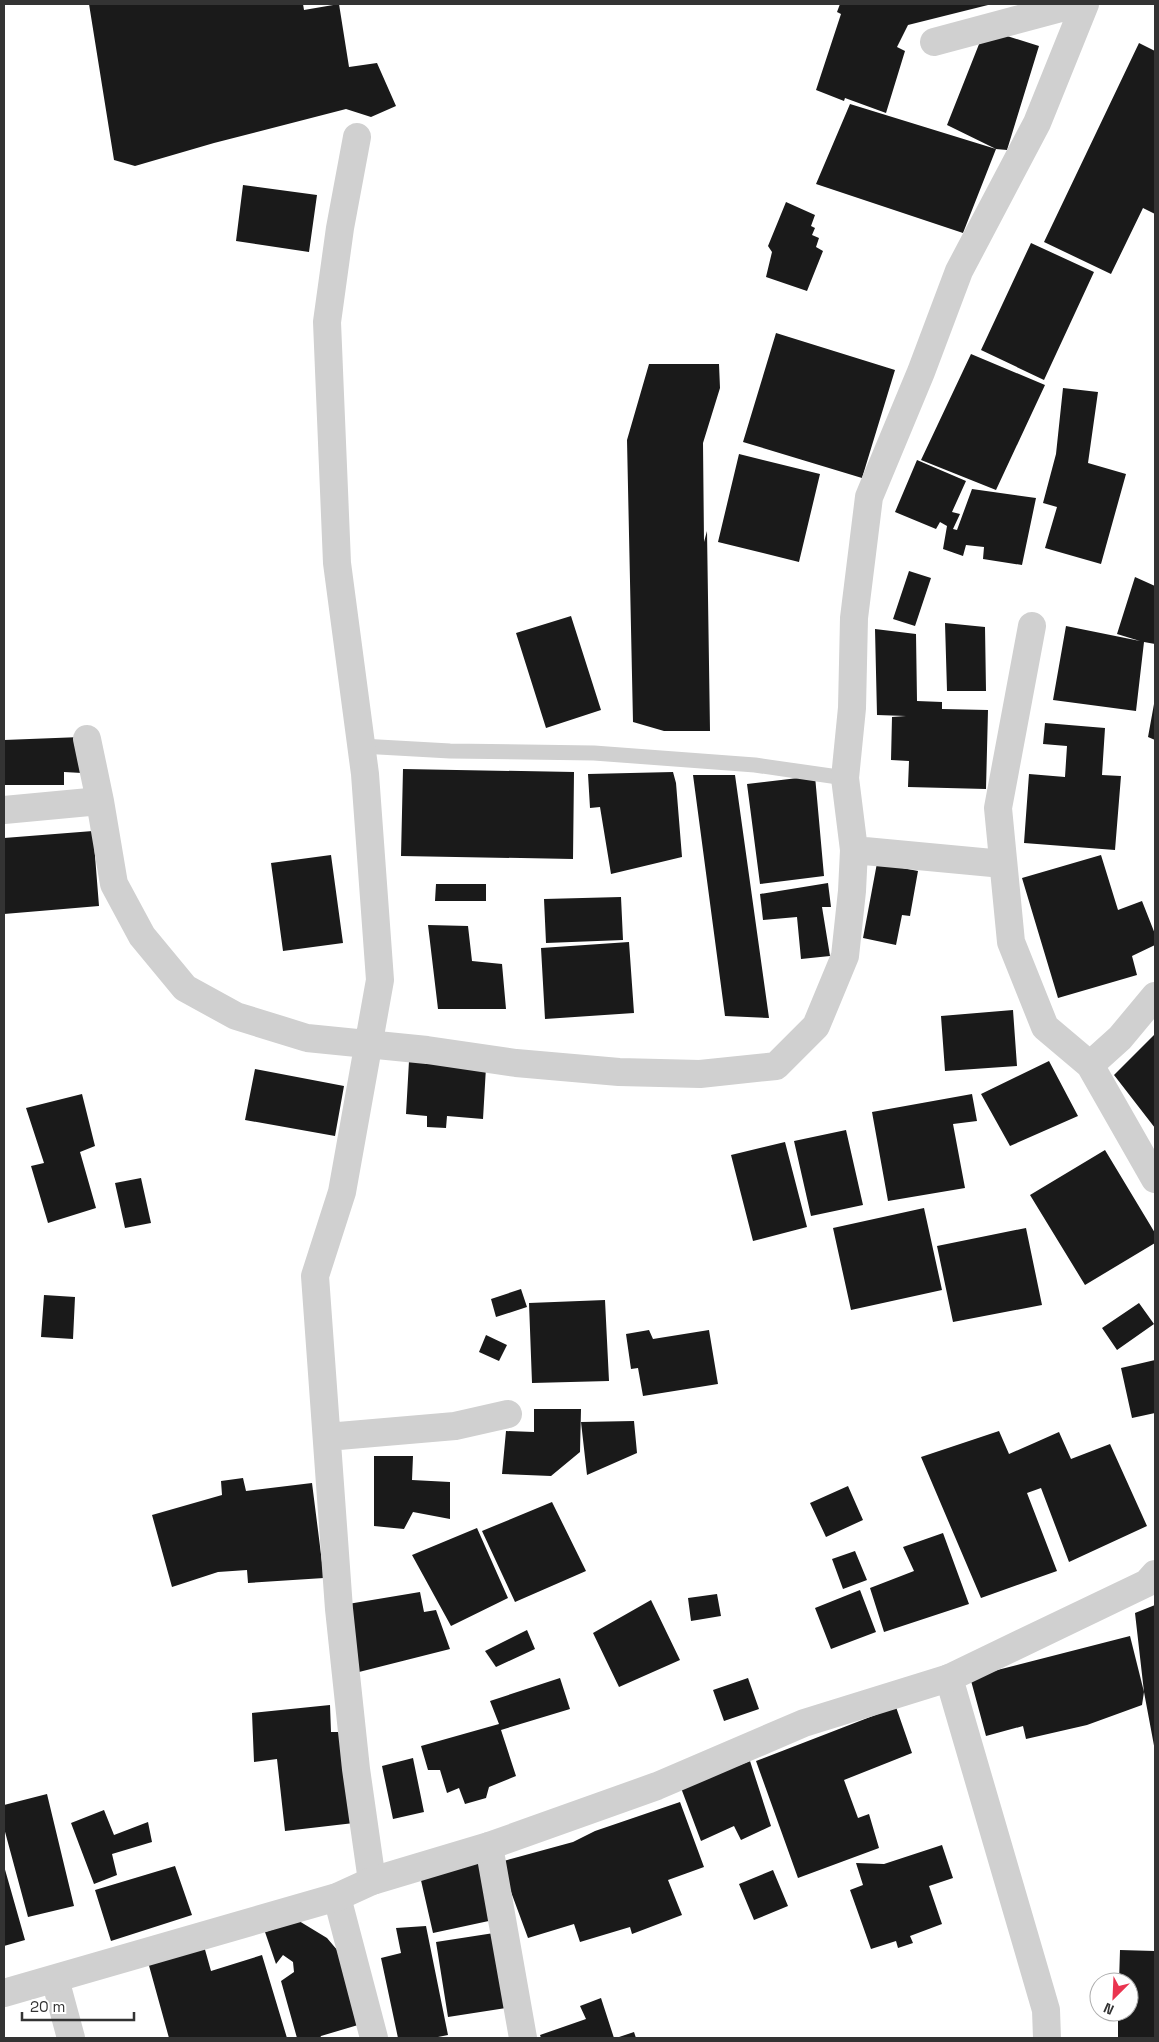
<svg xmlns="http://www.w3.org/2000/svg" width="1159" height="2042" font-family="'Space Grotesk',sans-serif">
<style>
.building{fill:#1a1a1a}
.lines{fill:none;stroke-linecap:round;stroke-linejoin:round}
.service{stroke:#d0d0d0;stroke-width:15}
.minor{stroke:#d0d0d0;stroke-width:28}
.tertiary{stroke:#d0d0d0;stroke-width:28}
</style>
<rect width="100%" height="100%" fill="#fff"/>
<path class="building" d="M 89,4 L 303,4 L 304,10 L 339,4 L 349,67 L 377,63 L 396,106 L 371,117 L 346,109 L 214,143 L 135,166 L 114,160 Z
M 840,4 L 848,5 L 992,4 L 908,25 L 897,47 L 905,51 L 886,113 L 845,98 L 844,101 L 816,90 L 841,14 L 837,12 Z
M 985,29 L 1039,46 L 1007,150 L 996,149 L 963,233 L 816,184 L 850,104 L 996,149 L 947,125 Z
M 1139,43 L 1155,51 L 1155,214 L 1143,208 L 1111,274 L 1044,242 Z
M 243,185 L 317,195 L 309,252 L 236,241 Z
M 786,202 L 815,215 L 811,226 L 815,228 L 812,235 L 819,238 L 816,247 L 823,251 L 807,291 L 766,277 L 772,252 L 768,246 Z
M 1031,243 L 1094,272 L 1044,380 L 981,350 Z
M 776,333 L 895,370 L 862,478 L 743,442 Z
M 971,354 L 1045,385 L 996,490 L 921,460 Z
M 649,364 L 719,364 L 720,388 L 703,443 L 704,542 L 707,531 L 710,731 L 664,731 L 633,722 L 627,440 Z
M 1063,388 L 1098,392 L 1088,463 L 1126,474 L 1101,564 L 1045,548 L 1057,507 L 1043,503 L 1056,454 Z
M 739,454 L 820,474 L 799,562 L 718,542 Z
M 917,460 L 966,481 L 952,512 L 960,514 L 953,529 L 957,530 L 972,489 L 1036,498 L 1022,565 L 983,559 L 984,547 L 966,545 L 963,556 L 943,549 L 947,526 L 940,522 L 936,529 L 895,512 Z
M 909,571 L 931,578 L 915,626 L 893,619 Z
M 1135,577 L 1155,586 L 1155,644 L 1144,642 L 1136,711 L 1053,700 L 1066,626 L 1140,641 L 1117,634 Z
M 571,616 L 601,710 L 546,728 L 516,633 Z
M 945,623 L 985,627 L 986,691 L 947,691 Z
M 875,629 L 916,634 L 917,701 L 942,702 L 942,709 L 988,710 L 986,789 L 908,787 L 909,761 L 891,760 L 892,717 L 906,716 L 877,715 Z
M 1154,704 L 1155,705 L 1155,740 L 1148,737 Z
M 1045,723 L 1105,728 L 1102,775 L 1121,776 L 1115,850 L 1024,843 L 1029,774 L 1065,777 L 1067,746 L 1043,744 Z
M 81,737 L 82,773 L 64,772 L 64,785 L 4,785 L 4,740 Z
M 403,769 L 574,772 L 573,859 L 401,856 Z
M 673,772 L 676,783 L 682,857 L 611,874 L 600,807 L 590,808 L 588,774 Z
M 693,775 L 735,775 L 769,1018 L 725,1016 Z
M 815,776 L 824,876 L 760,884 L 747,784 Z
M 93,831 L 99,906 L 4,914 L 4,838 Z
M 331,855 L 343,943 L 283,951 L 271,863 Z
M 1101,855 L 1118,910 L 1142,901 L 1155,934 L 1155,945 L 1132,956 L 1137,975 L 1058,998 L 1022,878 Z
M 877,863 L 918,871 L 910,916 L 902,915 L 896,945 L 863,938 Z
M 828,883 L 831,907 L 822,907 L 830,956 L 801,959 L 797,917 L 763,920 L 760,894 Z
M 436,884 L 486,884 L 486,901 L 435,901 Z
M 621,897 L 623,940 L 546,943 L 544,899 Z
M 428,925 L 468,926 L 472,961 L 502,964 L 506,1009 L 438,1009 Z
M 629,942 L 634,1013 L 545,1019 L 541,948 Z
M 1013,1010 L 1017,1066 L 945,1071 L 941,1016 Z
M 1155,1034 L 1155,1128 L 1114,1075 Z
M 409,1061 L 486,1067 L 483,1119 L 447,1116 L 446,1128 L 427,1127 L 427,1116 L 406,1114 Z
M 1049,1061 L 1078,1116 L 1010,1146 L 981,1094 Z
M 255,1069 L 344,1086 L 335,1136 L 245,1120 Z
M 82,1094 L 95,1146 L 80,1152 L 96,1208 L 48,1223 L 31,1166 L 44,1163 L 26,1108 Z
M 972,1094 L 977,1121 L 953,1124 L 965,1188 L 888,1201 L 872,1112 Z
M 846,1130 L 863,1205 L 811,1216 L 794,1141 Z
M 785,1142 L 807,1227 L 753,1241 L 731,1155 Z
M 1105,1150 L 1155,1233 L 1155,1243 L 1085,1285 L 1030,1195 Z
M 141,1178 L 151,1223 L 125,1228 L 115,1183 Z
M 924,1208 L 942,1290 L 851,1310 L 833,1228 Z
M 1026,1228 L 1042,1305 L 953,1322 L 937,1246 Z
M 521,1289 L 527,1307 L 496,1317 L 491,1299 Z
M 44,1295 L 75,1297 L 73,1339 L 41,1337 Z
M 605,1300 L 609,1381 L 532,1383 L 529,1303 Z
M 1139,1303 L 1154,1324 L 1117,1350 L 1102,1328 Z
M 649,1330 L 653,1339 L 709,1330 L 718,1384 L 643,1396 L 638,1368 L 631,1369 L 626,1334 Z
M 486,1335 L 507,1345 L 499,1361 L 479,1352 Z
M 1155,1360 L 1155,1413 L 1132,1418 L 1121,1368 Z
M 534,1409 L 581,1409 L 580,1452 L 551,1476 L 502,1474 L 506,1431 L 534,1432 Z
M 634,1421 L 637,1453 L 587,1475 L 581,1422 Z
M 999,1431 L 1009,1454 L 1059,1432 L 1071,1459 L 1110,1444 L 1147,1526 L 1069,1562 L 1041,1488 L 1027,1493 L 1057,1571 L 981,1598 L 921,1457 Z
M 374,1456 L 413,1456 L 412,1480 L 450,1482 L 450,1519 L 413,1512 L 404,1529 L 374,1526 Z
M 243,1478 L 246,1491 L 312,1483 L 324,1578 L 248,1583 L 247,1570 L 218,1572 L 172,1587 L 152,1515 L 222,1495 L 221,1481 Z
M 848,1486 L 863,1520 L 826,1537 L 810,1503 Z
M 552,1502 L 586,1571 L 515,1602 L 482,1531 Z
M 477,1528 L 508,1598 L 451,1626 L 412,1555 Z
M 943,1533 L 969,1604 L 884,1632 L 870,1588 L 914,1571 L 903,1547 Z
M 855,1551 L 867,1580 L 843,1589 L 832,1559 Z
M 860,1590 L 876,1632 L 831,1649 L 815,1608 Z
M 420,1592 L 424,1612 L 436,1610 L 450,1649 L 359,1672 L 348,1604 Z
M 717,1594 L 721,1616 L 691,1621 L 688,1598 Z
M 651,1600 L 680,1660 L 619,1687 L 593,1633 Z
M 1155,1605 L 1155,1751 L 1144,1692 L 1142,1705 L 1087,1725 L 1026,1739 L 1023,1726 L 986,1736 L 970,1677 L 1130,1636 L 1144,1692 L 1135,1613 Z
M 527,1630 L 535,1649 L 496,1667 L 485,1651 Z
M 560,1678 L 570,1709 L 501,1730 L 516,1776 L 489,1787 L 486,1798 L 465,1804 L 459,1788 L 447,1793 L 440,1770 L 428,1770 L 421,1746 L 499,1724 L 490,1701 Z
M 748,1678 L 759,1709 L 724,1721 L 713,1690 Z
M 330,1705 L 331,1732 L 346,1732 L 354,1823 L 285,1831 L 277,1759 L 254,1762 L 252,1713 Z
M 896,1707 L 912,1753 L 844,1780 L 858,1818 L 869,1814 L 879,1848 L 798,1878 L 756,1761 Z
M 413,1758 L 424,1812 L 393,1819 L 382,1766 Z
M 750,1761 L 771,1826 L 741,1840 L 734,1826 L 701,1841 L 681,1788 Z
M 47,1794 L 74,1906 L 28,1917 L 4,1828 L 4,1805 Z
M 680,1802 L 704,1867 L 668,1880 L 682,1915 L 632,1934 L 630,1927 L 580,1942 L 574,1924 L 528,1938 L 500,1862 L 573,1842 L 595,1831 Z
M 104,1810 L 114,1835 L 148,1822 L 152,1842 L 112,1854 L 117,1875 L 94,1884 L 71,1823 Z
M 942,1845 L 953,1878 L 929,1886 L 942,1924 L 910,1936 L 913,1943 L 898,1948 L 896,1941 L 871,1949 L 850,1890 L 863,1885 L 856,1863 L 884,1864 Z
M 485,1862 L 498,1919 L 433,1933 L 420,1876 Z
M 4,1866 L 25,1940 L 4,1946 Z
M 175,1866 L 192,1915 L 111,1941 L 95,1890 Z
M 773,1870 L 788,1906 L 754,1920 L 739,1884 Z
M 299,1921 L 327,1938 L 338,1951 L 358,2025 L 321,2036 L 320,2038 L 297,2038 L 281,1981 L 294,1972 L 293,1962 L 283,1955 L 276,1964 L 265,1932 Z
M 426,1926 L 448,2035 L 433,2038 L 398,2038 L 381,1958 L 401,1953 L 396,1928 Z
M 494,1933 L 506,2008 L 448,2017 L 436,1942 Z
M 204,1946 L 211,1971 L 262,1955 L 287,2038 L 169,2038 L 148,1962 Z
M 1120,1950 L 1155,1951 L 1155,2038 L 1118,2038 L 1118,2012 L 1129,2012 L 1129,1982 L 1119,1982 Z
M 601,1998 L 614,2038 L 541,2038 L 540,2035 L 586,2019 L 580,2006 Z
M 634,2032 L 636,2038 L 616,2038 Z"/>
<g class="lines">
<path class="service" d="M 361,746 L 450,751 L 594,753 L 755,765 L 845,778"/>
<path class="minor" d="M 934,42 L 1076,4
M 357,137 L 340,228 L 327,322 L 337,563 L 365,774 L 380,980 L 342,1192 L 315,1276 L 339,1609 L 356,1769 L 372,1881
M 1032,626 L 998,808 L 1011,942 L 1045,1027 L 1090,1065 L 1155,1179
M 87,739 L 100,801 L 114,884 L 142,936 L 185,988 L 236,1016 L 307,1038 L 427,1050 L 516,1063 L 619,1072 L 700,1074 L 776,1066 L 816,1026 L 845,956 L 852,891 L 854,850 L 845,778 L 852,708 L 854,618 L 869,497 L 921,372 L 959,271 L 1037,123 L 1085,4
M 4,810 L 100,801
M 854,850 L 1003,864
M 1090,1065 L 1120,1038 L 1155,996
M 327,1437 L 455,1426 L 508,1414
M 949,1678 L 1046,2010 L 1047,2038
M 489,1846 L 523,2038
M 337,1897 L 374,2038
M 55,1979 L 71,2038"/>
<path class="tertiary" d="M 4,1993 L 337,1897 L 372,1881 L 489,1846 L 657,1786 L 804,1723 L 949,1678 L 1147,1583 L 1155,1574"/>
</g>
<rect width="1159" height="2042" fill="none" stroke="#333333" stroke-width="10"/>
<g transform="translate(1114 1997) rotate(204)"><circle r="24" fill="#ffffff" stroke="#adadad"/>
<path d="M0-4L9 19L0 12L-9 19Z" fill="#ea344f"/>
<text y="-8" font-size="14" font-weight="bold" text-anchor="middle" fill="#333333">N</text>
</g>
<path d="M22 2012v8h112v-8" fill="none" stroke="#333333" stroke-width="2.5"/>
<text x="30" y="2012" font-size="15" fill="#333333" stroke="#ffffff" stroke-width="4" paint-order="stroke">20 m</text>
</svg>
